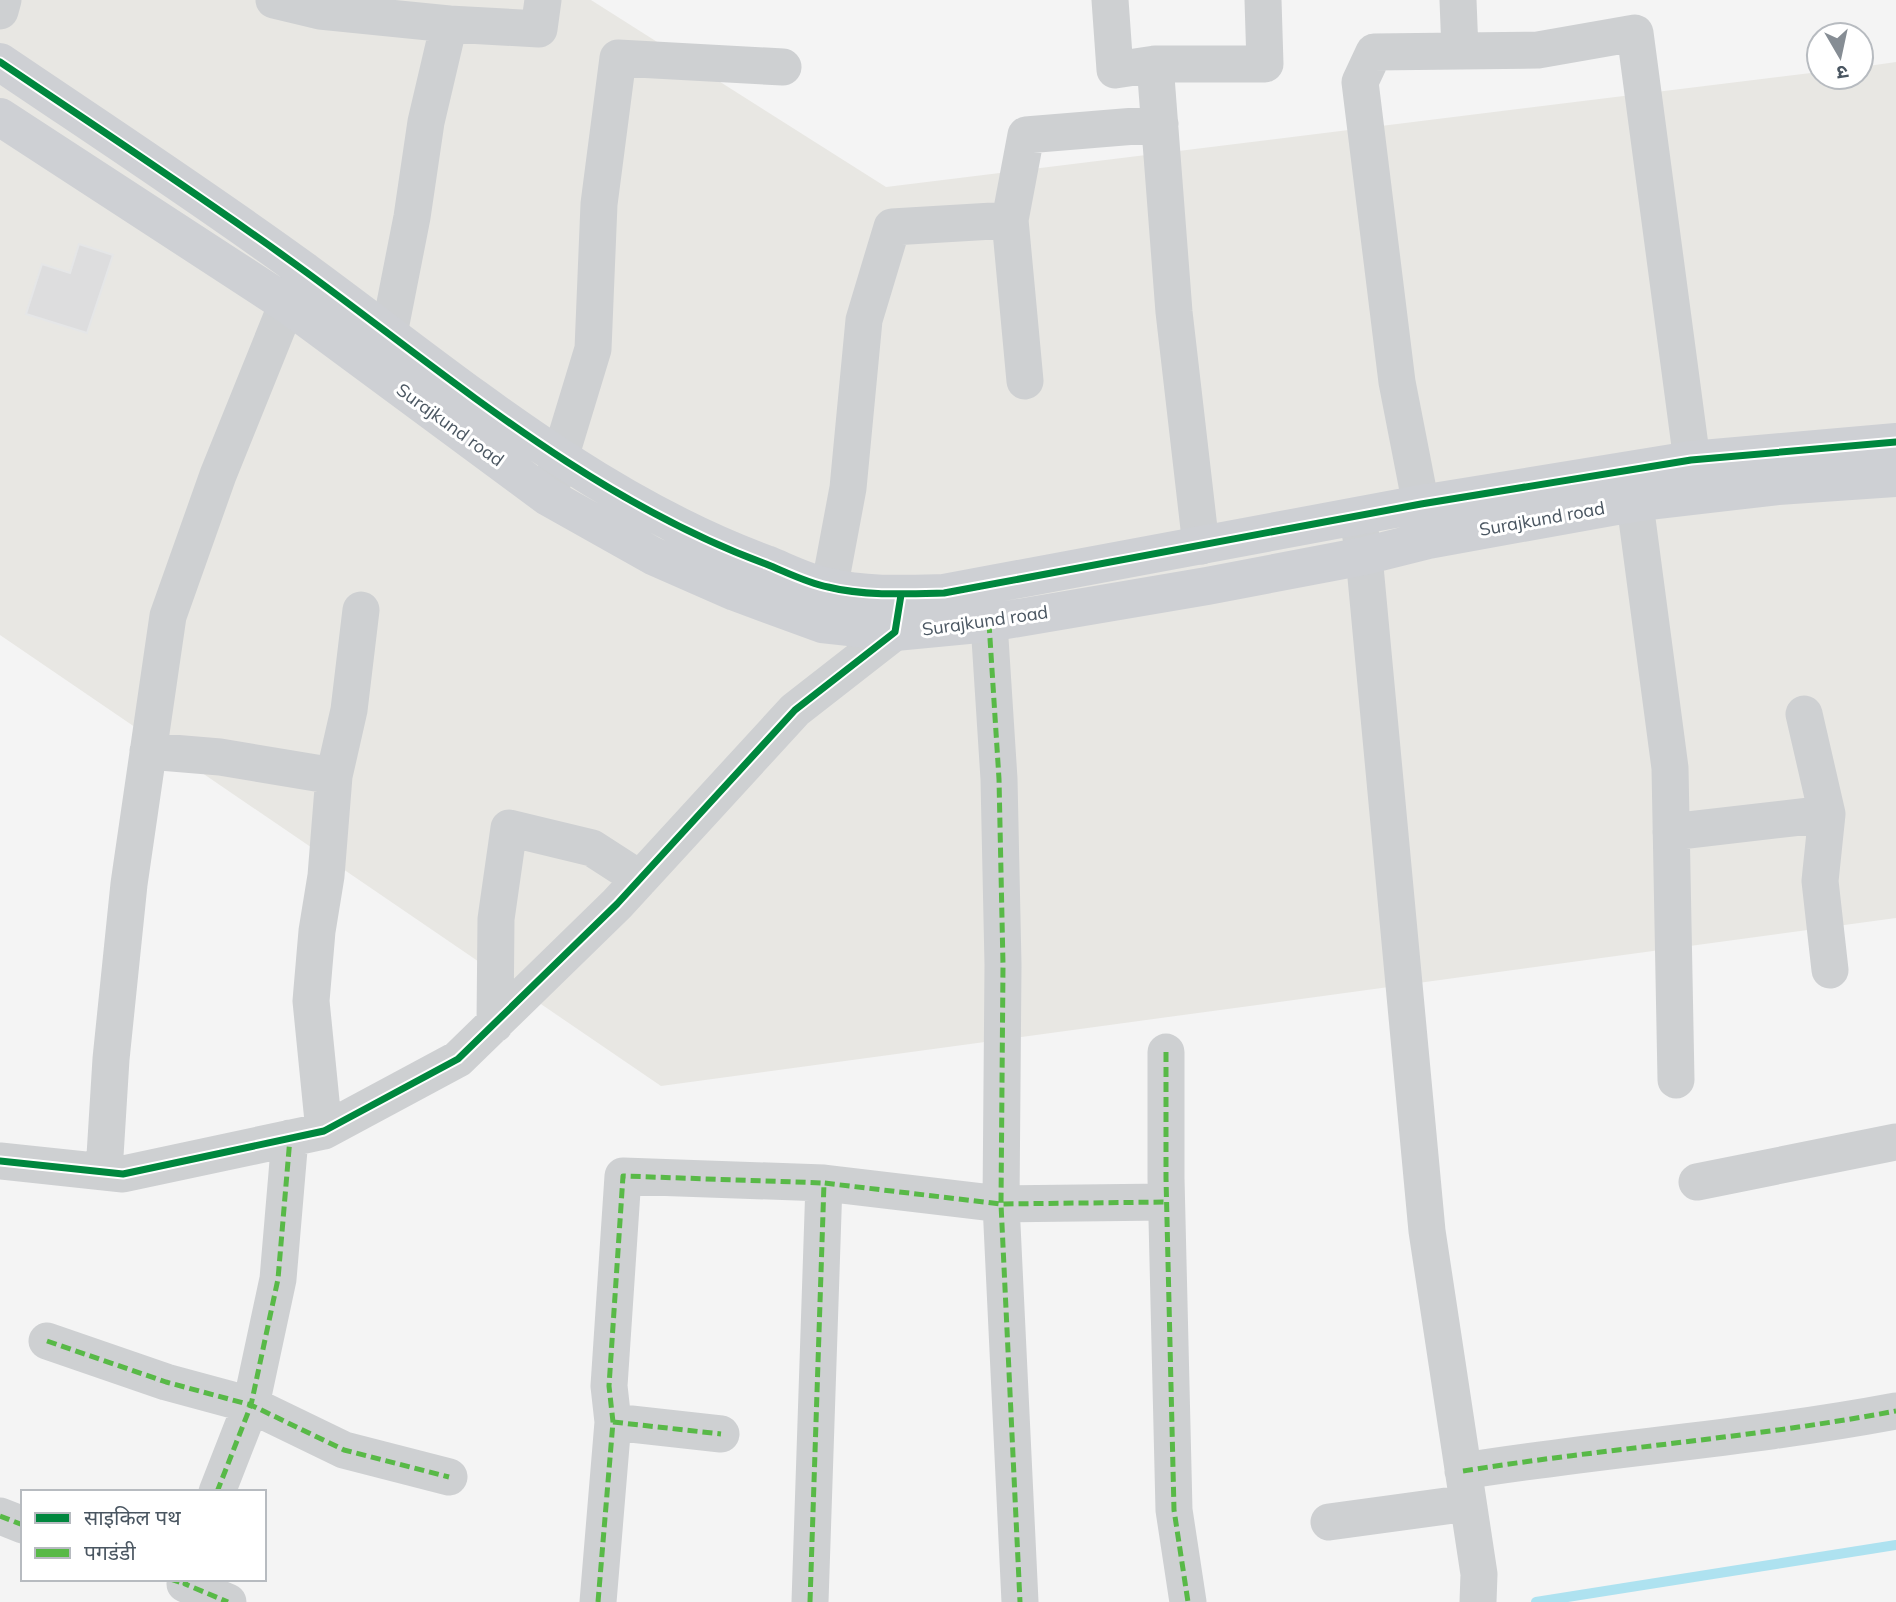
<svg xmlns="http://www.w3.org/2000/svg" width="1896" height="1602" font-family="Mulish,'Noto Sans Devanagari',sans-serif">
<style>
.commercial{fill:#e8e7e3}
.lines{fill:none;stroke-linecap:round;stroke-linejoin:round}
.stream{stroke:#aee2f0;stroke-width:10}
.building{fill:#ddddde;stroke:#e5e6e7;stroke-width:2}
.street{stroke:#ced0d2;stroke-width:37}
.secondary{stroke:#ced0d4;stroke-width:38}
.quiet{stroke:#58b947;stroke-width:5;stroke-dasharray:10 5;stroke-linecap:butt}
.cycleway-casing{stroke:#fff;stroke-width:11}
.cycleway{stroke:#00873e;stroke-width:7}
.labels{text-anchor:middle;stroke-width:6;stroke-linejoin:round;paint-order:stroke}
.street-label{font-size:18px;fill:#4a5661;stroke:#fff}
</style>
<rect width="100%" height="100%" fill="#f4f4f4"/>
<path class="commercial" d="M 0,0 L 591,0 L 886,187 L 1819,72 L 1819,77 L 1861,77 L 1861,67 L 1896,62 L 1896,918 L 661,1086 L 0,635 Z"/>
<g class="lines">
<path class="stream" d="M 1536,1602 L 1896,1545"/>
</g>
<path class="building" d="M 79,244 L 113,255 L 87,333 L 26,314 L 42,264 L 70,273 Z"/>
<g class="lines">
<path class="street" d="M 274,0 L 320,11 L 449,24 L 426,122 L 412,217 L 389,334
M 1110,0 L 1115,70 L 1155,64 L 1174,312 L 1201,546
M 0,11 L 3,0
M 449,24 L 539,29 L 543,0
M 1460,51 L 1538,50 L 1635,33 L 1696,491
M 1155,64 L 1265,64 L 1263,0
M 1010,220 L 1025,381
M 1631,474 L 1670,768 L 1676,1080
M 548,497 L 593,349 L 599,204 L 618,58 L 783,67
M 1359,525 L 1364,556 L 1427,1231 L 1479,1574 L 1478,1602
M 1427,536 L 1397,382 L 1360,82 L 1374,52 L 1460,51 L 1458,0
M 824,616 L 848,488 L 864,320 L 892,227 L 1010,220 L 1026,135 L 1160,124
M 989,623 L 999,779 L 1003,965 L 1001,1204 L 1020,1602
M 148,751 L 220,757 L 334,776
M 1827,814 L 1820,881 L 1830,970
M 1671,832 L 1827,814 L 1804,714
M 495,1024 L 496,919 L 509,828 L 592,848 L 640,879
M 1166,1052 L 1166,1178 L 1174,1510 L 1188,1602
M 324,1131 L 311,1001 L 317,931 L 326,876 L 334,776 L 349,710 L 361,610
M 0,1161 L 123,1174 L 324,1131 L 458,1059 L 617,904 L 795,710 L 895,632 L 898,610
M 104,1172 L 111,1059 L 129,884 L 168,616 L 218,475 L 287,304 L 300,279
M 1697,1182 L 1896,1142
M 47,1341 L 166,1382 L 251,1405 L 344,1450 L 449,1477
M 613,1422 L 721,1434
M 1463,1471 C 1607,1448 1753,1438 1896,1411
M 217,1492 L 251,1405 L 278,1279 L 290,1138
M 0,1516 L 23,1525
M 1329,1522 L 1468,1503
M 187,1579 L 185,1584 L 228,1602
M 598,1602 L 613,1422 L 609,1386 L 623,1176 L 824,1183
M 810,1602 L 824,1183 L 1001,1204 L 1166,1202"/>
<path class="secondary" d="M 0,62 C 102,131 206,199 306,272 C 452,379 594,501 766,564 C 786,572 807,583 828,587 C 863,596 908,594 944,593 L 1421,504 L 1691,460 L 1896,442
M 0,117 L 287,304 L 548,497 L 653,556 L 735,592 L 822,624 L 895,632 L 989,623 L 1207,586 L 1364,556 L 1428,540 L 1633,503 L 1778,486 L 1896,478"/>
<path class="quiet" d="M 989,623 L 999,779 L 1003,965 L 1001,1204 L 1020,1602
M 1166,1052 L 1166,1178 L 1174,1510 L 1188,1602
M 47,1341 L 166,1382 L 251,1405 L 344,1450 L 449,1477
M 613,1422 L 721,1434
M 1463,1471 C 1607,1448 1753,1438 1896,1411
M 217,1492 L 251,1405 L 278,1279 L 290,1138
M 0,1516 L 23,1525
M 170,1579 L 185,1584
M 187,1579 L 185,1584 L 228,1602
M 598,1602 L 613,1422 L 609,1386 L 623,1176 L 824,1183
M 810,1602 L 824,1183 L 1001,1204 L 1166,1202"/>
<g class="cycleway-casing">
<path id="cycleway" d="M 0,62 C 102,131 206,199 306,272 C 452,379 594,501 766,564 C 786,572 807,583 828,587 C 863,596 908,594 944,593 L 1421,504 L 1691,460 L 1896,442
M 0,1161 L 123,1174 L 324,1131 L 458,1059 L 617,904 L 795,710 L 895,632 L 901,595"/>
</g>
<use href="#cycleway" class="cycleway"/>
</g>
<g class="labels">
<g class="street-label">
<text transform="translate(450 425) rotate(36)" y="6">Surajkund road</text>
<text transform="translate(1542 519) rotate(-10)" y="6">Surajkund road</text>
<text transform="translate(985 621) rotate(-8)" y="6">Surajkund road</text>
</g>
</g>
<rect x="21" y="1490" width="245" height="91" fill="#ffffff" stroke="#b7bbc0" stroke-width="2"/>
<rect x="35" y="1513" width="35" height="10" fill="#00873e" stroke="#b7bbc0" stroke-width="2"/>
<text x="84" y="1525" font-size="21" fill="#4a5661">साइकिल पथ</text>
<rect x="35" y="1548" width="35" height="10" fill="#58b947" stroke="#b7bbc0" stroke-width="2"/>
<text x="84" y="1560" font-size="21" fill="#4a5661">पगडंडी</text>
<g transform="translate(1840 56) rotate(171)"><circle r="33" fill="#ffffff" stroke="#b7bbc0" stroke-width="2"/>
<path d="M0-5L12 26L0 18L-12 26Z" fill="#868d94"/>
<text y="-10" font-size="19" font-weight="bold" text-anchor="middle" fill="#4a5661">उ</text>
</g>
</svg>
